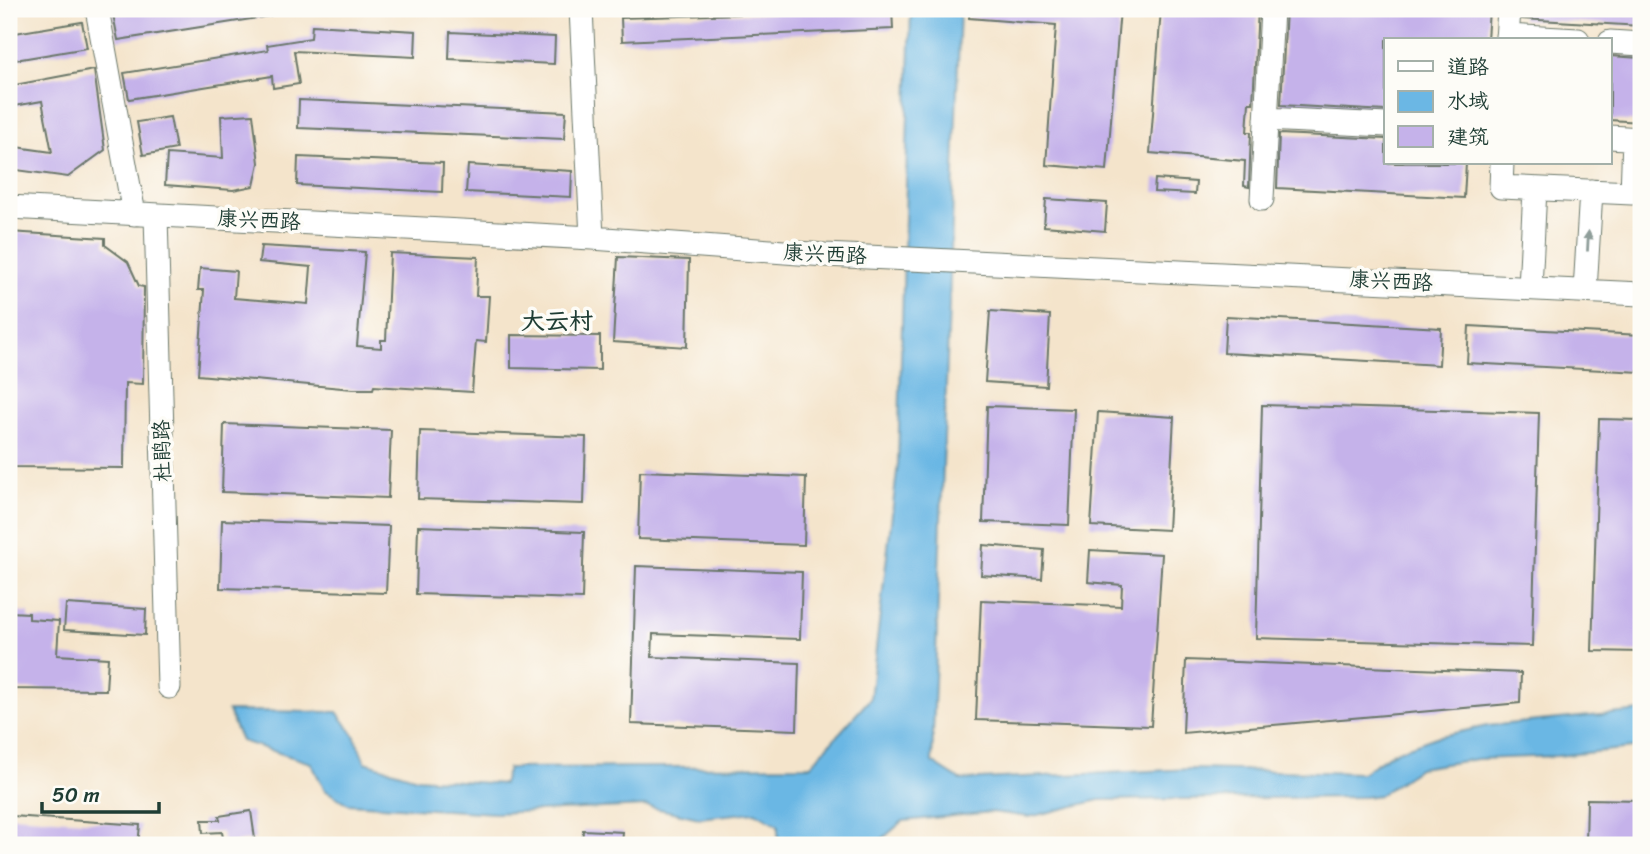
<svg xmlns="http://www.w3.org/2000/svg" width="1650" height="854" font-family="Sriracha,'LXGW WenKai TC',sans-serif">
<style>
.water{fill:#6bb7e4;stroke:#457a8c;stroke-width:2}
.building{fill:#c5b2ea}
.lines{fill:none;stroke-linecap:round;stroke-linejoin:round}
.minor-casing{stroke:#6a7769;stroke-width:25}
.minor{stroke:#fff;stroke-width:23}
.oneway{fill:#8f9e9a}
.labels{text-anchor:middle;stroke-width:7;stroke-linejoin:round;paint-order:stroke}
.street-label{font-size:21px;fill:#1f3d34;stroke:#fdfcf7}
.quarter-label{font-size:24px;font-weight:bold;fill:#1f3d34;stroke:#fdfcf7}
</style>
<rect width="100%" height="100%" fill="#fdfcf7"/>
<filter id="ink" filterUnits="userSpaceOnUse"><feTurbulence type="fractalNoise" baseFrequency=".0143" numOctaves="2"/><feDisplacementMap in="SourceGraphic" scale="14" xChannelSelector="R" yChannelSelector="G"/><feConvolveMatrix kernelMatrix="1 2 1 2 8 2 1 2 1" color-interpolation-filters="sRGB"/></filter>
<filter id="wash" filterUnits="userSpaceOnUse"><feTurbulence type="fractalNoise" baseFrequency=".00686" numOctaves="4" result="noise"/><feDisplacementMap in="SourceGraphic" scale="28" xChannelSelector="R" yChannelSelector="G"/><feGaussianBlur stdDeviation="1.57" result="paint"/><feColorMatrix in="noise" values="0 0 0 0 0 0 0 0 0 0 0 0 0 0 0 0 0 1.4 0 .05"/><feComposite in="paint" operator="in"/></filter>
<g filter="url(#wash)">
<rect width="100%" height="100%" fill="#f4e4cb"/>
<path class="water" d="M 911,9 L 960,9 L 932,762 L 960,780 L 1192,769 L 1362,773 L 1392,753 L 1436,737 L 1487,726 L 1641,711 L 1641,747 L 1557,756 L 1477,759 L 1419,768 L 1380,795 L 1365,797 L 1099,800 L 1029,817 L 992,812 L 903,821 L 875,845 L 778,845 L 778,825 L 755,812 L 699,818 L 646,806 L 495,813 L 348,804 L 325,790 L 311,763 L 241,741 L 228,711 L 337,712 L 354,735 L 365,762 L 417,778 L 503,784 L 508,768 L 810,766 L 870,699 L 898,463 Z"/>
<g id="blocks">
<path class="building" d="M 152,9 L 269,9 L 270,16 L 118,40 L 113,14 Z
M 892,9 L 893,29 L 622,41 L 621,18 Z
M 970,9 L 1120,9 L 1107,170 L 1046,165 L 1056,25 L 969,18 Z
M 1161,9 L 1258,9 L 1253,103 L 1249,103 L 1247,132 L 1251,132 L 1249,187 L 1244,186 L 1245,161 L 1150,153 Z
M 1286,9 L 1489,9 L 1487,40 L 1386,40 L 1386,111 L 1281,105 Z
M 1523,9 L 1641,9 L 1641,26 L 1522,19 Z
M 82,22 L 87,48 L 9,61 L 9,34 Z
M 312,25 L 416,31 L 415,57 L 294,51 L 299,84 L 273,88 L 272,76 L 129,99 L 124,73 L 268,50 L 267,45 L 311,38 Z
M 450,32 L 555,37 L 554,64 L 449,59 Z
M 1610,56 L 1641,58 L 1641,122 L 1610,120 Z
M 94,70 L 105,150 L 68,177 L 9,169 L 9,146 L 52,152 L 42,101 L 9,107 L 9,86 Z
M 299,100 L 566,112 L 564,139 L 298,128 Z
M 253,114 L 259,163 L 254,186 L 233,190 L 165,185 L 167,154 L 223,158 L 221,116 Z
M 170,117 L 176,149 L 143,155 L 137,122 Z
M 1279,134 L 1386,139 L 1386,163 L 1466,163 L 1464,198 L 1277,188 Z
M 298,157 L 443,163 L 442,192 L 297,185 Z
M 468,165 L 572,171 L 571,197 L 466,192 Z
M 1155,179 L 1196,182 L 1195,194 L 1154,192 Z
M 1046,199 L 1107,203 L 1105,231 L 1044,226 Z
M 9,232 L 105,238 L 105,245 L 128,262 L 139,286 L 144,287 L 143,384 L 125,383 L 124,468 L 9,467 Z
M 261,246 L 365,252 L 357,346 L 381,348 L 381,340 L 386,340 L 390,253 L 478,257 L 476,296 L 489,296 L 486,342 L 476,341 L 472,392 L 374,386 L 373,389 L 353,389 L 198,375 L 204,290 L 198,290 L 200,268 L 236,271 L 234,298 L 308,304 L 311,267 L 259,262 Z
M 618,257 L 689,260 L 687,347 L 613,342 Z
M 990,311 L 1050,315 L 1046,386 L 985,382 Z
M 1226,316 L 1441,328 L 1439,365 L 1224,353 Z
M 1469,326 L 1641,335 L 1641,372 L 1467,363 Z
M 511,335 L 600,336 L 600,370 L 511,368 Z
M 1262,405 L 1539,413 L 1532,646 L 1256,638 Z
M 987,406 L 1074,409 L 1069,525 L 983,522 Z
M 1098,412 L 1174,417 L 1168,530 L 1091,526 Z
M 1599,419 L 1641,420 L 1641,652 L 1592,651 Z
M 224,424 L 391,430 L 388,498 L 222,492 Z
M 420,431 L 586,437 L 584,504 L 418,499 Z
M 640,471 L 806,477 L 804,545 L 638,539 Z
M 222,520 L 389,526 L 386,593 L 220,588 Z
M 418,526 L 584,532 L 582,599 L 416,594 Z
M 983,545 L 1044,550 L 1042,579 L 981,575 Z
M 1090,550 L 1162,554 L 1151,726 L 976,720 L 981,600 L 1121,606 L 1122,585 L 1088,582 Z
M 636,566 L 802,572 L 800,639 L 653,634 L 652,657 L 799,663 L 797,730 L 631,724 Z
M 66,604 L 146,609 L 145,635 L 64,630 Z
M 9,612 L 29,613 L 29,619 L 59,621 L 57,655 L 108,658 L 106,690 L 9,689 Z
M 1186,660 L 1521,673 L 1520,703 L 1183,733 Z
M 1587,799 L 1641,800 L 1641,845 L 1586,845 Z
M 251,811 L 255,839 L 224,844 L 222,832 L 203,833 L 202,820 L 220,820 L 219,816 Z
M 12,816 L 140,825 L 138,845 L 11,845 Z
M 583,830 L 623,832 L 622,845 L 582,845 Z"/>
</g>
</g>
<g filter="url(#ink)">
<use href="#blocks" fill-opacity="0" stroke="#6a7769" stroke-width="2"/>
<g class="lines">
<g class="minor-casing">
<path id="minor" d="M 97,9 L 134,214
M 581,9 L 592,238
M 1507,36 L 1578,40
M 1507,40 L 1509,9
M 1610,42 L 1641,44
M 1266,119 L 1386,125
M 1610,137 L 1641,139
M 1502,163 L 1501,187 L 1632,193 L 1634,138
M 1262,199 L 1272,9
M 9,207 L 592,238 L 825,255 L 1641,294
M 156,215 L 169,687
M 1530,288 L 1535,189
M 1585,291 L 1591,191"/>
</g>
<use href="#minor" class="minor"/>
</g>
<defs><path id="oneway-solid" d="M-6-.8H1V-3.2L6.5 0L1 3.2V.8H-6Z" transform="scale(1.75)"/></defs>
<use class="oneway" href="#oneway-solid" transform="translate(1588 241) rotate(-87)"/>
</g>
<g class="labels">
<g class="street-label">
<text transform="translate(259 220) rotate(3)" y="7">康兴西路</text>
<text transform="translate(825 254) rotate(3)" y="7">康兴西路</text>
<text transform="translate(1391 281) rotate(3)" y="7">康兴西路</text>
<text transform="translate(162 451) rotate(-92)" y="7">杜鹃路</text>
</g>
<g class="quarter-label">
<text x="557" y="329">大云村</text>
</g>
</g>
<rect width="1650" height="854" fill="none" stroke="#fdfcf7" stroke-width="35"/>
<rect x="1384" y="38" width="228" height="126" fill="#fdfcf7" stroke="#a4b0a9" stroke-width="2"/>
<rect x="1398" y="61" width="35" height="10" fill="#ffffff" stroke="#a4b0a9" stroke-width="2"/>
<text x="1447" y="74" font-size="21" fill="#1f3d34">道路</text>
<rect x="1398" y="91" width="35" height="21" fill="#6bb7e4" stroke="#a4b0a9" stroke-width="2"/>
<text x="1447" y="108" font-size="21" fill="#1f3d34">水域</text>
<rect x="1398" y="126" width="35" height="21" fill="#c5b2ea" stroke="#a4b0a9" stroke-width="2"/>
<text x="1447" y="144" font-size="21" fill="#1f3d34">建筑</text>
<path d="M42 802v10h117v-10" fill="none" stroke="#1f3d34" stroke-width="3.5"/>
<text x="52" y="802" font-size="21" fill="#1f3d34" stroke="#fdfcf7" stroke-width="5" paint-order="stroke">50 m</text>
</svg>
